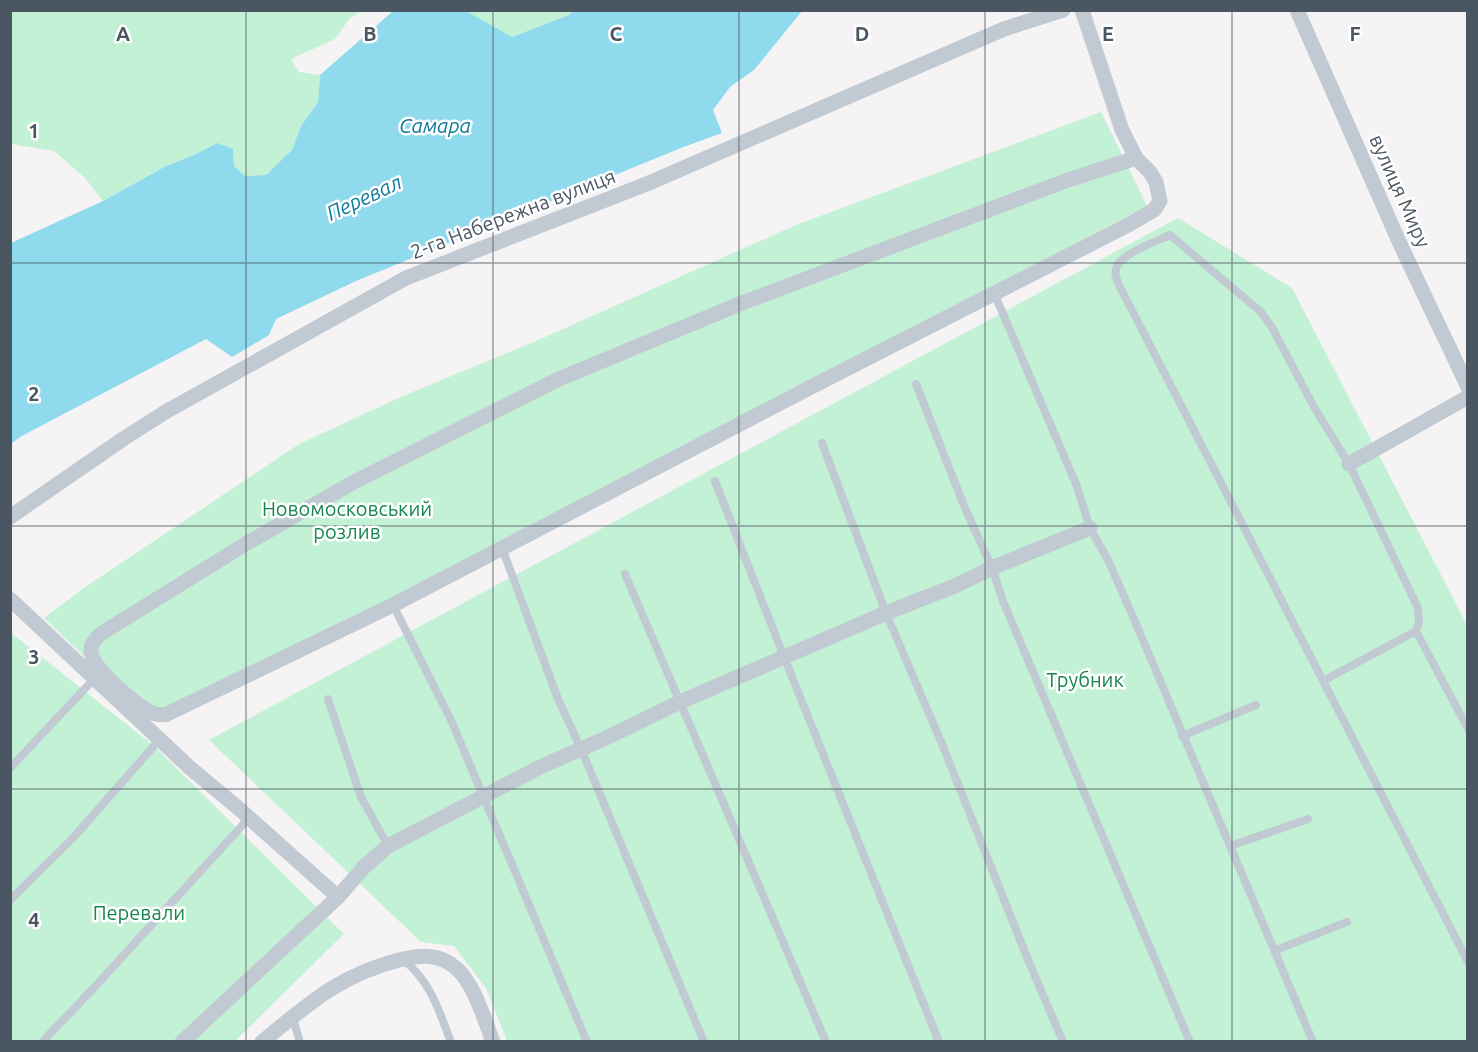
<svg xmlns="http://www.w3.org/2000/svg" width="1478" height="1052" font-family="Ubuntu,sans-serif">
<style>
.green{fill:#c3f1d5}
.water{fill:#90daee}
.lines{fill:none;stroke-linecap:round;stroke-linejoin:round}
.lane{stroke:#c1cad2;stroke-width:8}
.street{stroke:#c1cad2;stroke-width:15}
.grid{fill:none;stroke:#4a5661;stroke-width:1.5;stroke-opacity:0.55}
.labels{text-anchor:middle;stroke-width:5;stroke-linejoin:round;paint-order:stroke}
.street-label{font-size:20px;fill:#4a5661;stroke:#fff}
.park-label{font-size:20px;fill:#17864f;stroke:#fff}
.water-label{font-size:21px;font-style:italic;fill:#0c7c9b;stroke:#fff}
.grid-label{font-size:20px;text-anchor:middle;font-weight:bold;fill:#4a5661;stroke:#fff;stroke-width:5;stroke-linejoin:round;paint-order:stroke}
</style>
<rect width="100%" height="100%" fill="#f5f3f3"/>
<path class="green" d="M 10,11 L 362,11 L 350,18 L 335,39 L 291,59 L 299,72 L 320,75 L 318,102 L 301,126 L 292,150 L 266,175 L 245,176 L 234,166 L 217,143 L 194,155 L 166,166 L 103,201 L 85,178 L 54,151 L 11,144 Z
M 466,11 L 573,11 L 569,15 L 512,37 Z
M 1101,112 L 1147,206 L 478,555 L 151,720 L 44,618 L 84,588 L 299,444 L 403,396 L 543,338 L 796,225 Z
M 1178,218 L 1292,288 L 1467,625 L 1467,1041 L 507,1041 L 486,988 L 454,946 L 421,942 L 209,740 Z
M 10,632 L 154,746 L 344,934 L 235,1041 L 11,1041 Z"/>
<path class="water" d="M 393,11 L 466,11 L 512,37 L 569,15 L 573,11 L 802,11 L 754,70 L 730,87 L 713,110 L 722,133 L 681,148 L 356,281 L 276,319 L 269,335 L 232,357 L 206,339 L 20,437 L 11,444 L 11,243 L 103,201 L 166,166 L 194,155 L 217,143 L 233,149 L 234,166 L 245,176 L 266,175 L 292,150 L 301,126 L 318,102 L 320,75 Z"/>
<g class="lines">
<path class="lane" d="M 994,293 L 1076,484 L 1090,528 L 1108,560 L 1137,626 L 1313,1042
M 916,384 L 965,508 L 992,568 L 1003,601 L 1190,1042
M 822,443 L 886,613 L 942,744 L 1029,962 L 1063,1042
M 715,481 L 784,657 L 939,1042
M 502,548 L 558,699 L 581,749 L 704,1042
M 625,574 L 826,1042
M 393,605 L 451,720 L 587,1042
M 1323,681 L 1416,631
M 328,699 L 361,797 L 388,846
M 1468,729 L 1416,631 L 1419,622 L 1418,608 L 1349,464 L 1314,407 L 1273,329 L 1261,312 L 1170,235 C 1157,241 1123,253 1117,266 C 1114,273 1116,278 1119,285 L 1468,962
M 1182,736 L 1256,705
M 10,768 L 94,679
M 1230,846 L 1308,819
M 10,900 L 73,838 L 160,739
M 1276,950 L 1347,922
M 404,960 C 432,984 438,1009 451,1042
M 292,1016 L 300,1042
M 42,1042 L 91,991 L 249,818"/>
<path class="street" d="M 1082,10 L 1122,130 L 1136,158 L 1150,172 L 1156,182 L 1160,201 L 1154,210 L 1128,225 L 813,386 L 393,605 L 165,715 C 162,714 158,715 155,714 C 140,709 92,669 91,652 C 90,644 96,638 102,633 L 247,543 L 354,482 L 559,379 L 742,303 L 1068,180 L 1136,158
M 1297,10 L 1401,246 L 1468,387
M 1349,464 L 1468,397
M 10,517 L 123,439 L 167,411 L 406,278 L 649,183 L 1004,29 L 1063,10
M 10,599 L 189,767 L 237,807 L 338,897
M 182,1042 L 338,897 L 364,867 L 388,846 L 540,767 L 606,738 L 680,702 L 886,613 L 955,586 L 992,568 L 1090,528
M 262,1042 C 308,1004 340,975 399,960 C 420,955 439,953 456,968 C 473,982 485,1020 493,1042"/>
</g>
<path class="grid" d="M 246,10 L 246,1042M 493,10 L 493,1042M 739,10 L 739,1042M 985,10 L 985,1042M 1232,10 L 1232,1042M 10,263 L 1468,263M 10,526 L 1468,526M 10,789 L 1468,789"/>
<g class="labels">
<g class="street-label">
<text transform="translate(1400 191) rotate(66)" y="7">вулиця Миру</text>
<text transform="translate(513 214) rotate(-21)" y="7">2-га Набережна вулиця</text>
</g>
<g class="park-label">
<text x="347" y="516">Новомосковський<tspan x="347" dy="23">розлив</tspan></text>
<text x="1085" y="687">Трубник</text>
<text x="139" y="920">Перевали</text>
</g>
<g class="water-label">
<text x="435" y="133">Самара</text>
<text transform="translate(364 198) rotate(-25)" y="7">Перевал</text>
</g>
</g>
<g class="grid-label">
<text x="123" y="41">A</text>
<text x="370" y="41">B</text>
<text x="616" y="41">C</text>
<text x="862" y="41">D</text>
<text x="1108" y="41">E</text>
<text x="1355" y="41">F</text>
<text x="34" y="138">1</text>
<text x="34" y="401">2</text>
<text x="34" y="664">3</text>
<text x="34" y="927">4</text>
</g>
<rect width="1478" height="1052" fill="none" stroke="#4a5661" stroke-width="24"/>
</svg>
